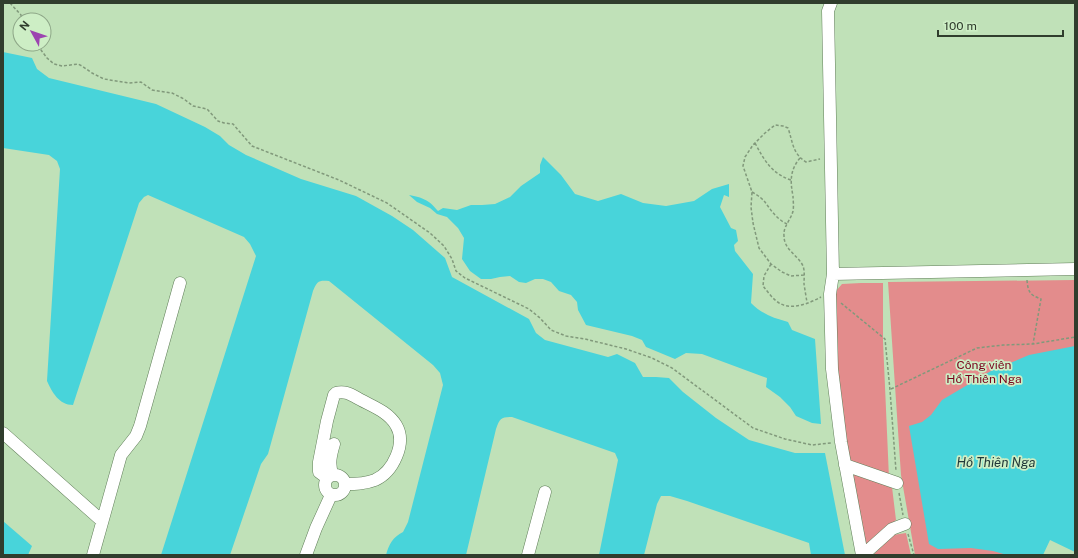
<svg xmlns="http://www.w3.org/2000/svg" width="1078" height="558" font-family="'Public Sans',sans-serif">
<style>
.green{fill:#e38c8c}
.water{fill:#48d4da}
.pier{fill:#c0e1b8}
.lines{fill:none;stroke-linecap:round;stroke-linejoin:round}
.minor-casing{stroke:#607e59;stroke-width:13}
.path{stroke:#81997b;stroke-width:1.5;stroke-dasharray:3 2;stroke-linecap:butt}
.minor{stroke:#fff;stroke-width:12}
.labels{text-anchor:middle;stroke-width:3.5;stroke-linejoin:round;paint-order:stroke}
.park-label{font-size:12px;fill:#79001b;stroke:#cdeec5}
.water-label{font-size:13px;font-style:italic;fill:#203739;stroke:#cdeec5}
</style>
<rect width="100%" height="100%" fill="#c0e1b8"/>
<path class="green" d="M 1075,280 L 1075,555 L 915,555 L 901,475 L 888,282 Z
M 861,283 L 883,283 L 883,341 L 889,478 L 848,461 L 838,381 L 836,291 L 842,284 Z
M 851,472 L 892,487 L 896,520 L 864,546 Z
M 906,533 L 911,555 L 873,555 L 893,535 Z"/>
<path class="water" d="M 3,52 L 32,58 L 37,69 L 49,78 L 156,104 L 205,127 L 220,136 L 229,145 L 246,155 L 301,179 L 356,196 L 392,216 L 413,230 L 445,258 L 452,277 L 529,319 L 536,333 L 545,340 L 608,357 L 617,354 L 635,363 L 643,377 L 656,377 L 669,378 L 683,392 L 716,418 L 749,440 L 795,453 L 825,453 L 845,555 L 811,555 L 809,543 L 687,501 L 670,496 L 661,496 L 657,504 L 644,555 L 599,555 L 618,460 L 615,453 L 512,417 C 501,417 500,418 496,429 L 466,555 L 386,555 C 389,544 393,537 403,532 L 408,522 L 443,385 L 440,373 L 433,365 L 329,281 C 319,280 317,281 313,291 L 268,454 L 261,464 L 230,555 L 161,555 L 256,256 L 250,244 L 244,237 L 148,195 L 144,197 L 139,203 L 73,405 C 59,405 52,392 47,381 L 60,169 L 57,161 L 49,155 L 3,148 Z
M 543,157 L 561,175 L 575,194 L 598,201 L 621,194 L 643,203 L 666,206 L 694,201 L 712,189 L 729,184 L 729,197 L 724,195 L 720,207 L 731,228 L 736,230 L 738,241 L 734,245 L 735,251 L 753,274 L 751,303 C 762,314 773,318 788,322 L 792,330 L 815,339 L 821,424 L 812,423 L 796,416 L 790,407 L 780,397 L 766,387 L 767,378 L 702,354 L 686,353 L 675,359 L 646,347 L 642,340 L 632,336 L 586,325 L 578,310 L 577,302 L 571,295 L 559,291 L 551,282 L 543,279 L 535,279 L 526,283 L 519,282 L 510,276 L 500,277 L 491,279 L 481,279 L 470,271 L 462,259 L 464,238 L 458,228 L 447,217 L 437,214 L 430,208 L 417,202 L 409,195 C 423,198 428,199 438,211 L 443,208 L 457,210 L 471,205 L 482,205 L 495,204 L 510,197 L 521,186 L 540,173 L 540,165 Z
M 1075,346 L 1075,555 L 1007,555 L 993,551 L 971,548 L 938,549 L 929,544 L 909,426 L 922,422 L 931,415 L 942,400 L 991,371 L 1029,355 Z
M 3,521 L 32,546 L 28,555 L 3,555 Z"/>
<path class="pier" d="M 1050,540 L 1075,552 L 1075,555 L 1043,555 Z"/>
<g class="lines">
<g class="minor-casing">
<path id="minor" d="M 831,3 L 828,11 L 833,274 L 830,294 L 832,369 L 841,442 L 862,555
M 833,274 L 1075,269
M 3,433 L 102,521
M 845,465 L 897,483
M325 485a10 10 0 1 1 20 0a10 10 0 1 1-20 0Z
M 333,475 C 328,465 331,454 334,444
M 327,478 L 319,472 L 319,462 L 327,421 L 334,395 L 336,393 C 346,390 353,396 361,400 C 374,407 388,412 396,425 C 407,443 393,472 375,480 C 365,484 355,484 345,484
M 93,555 L 121,455 L 136,436 L 140,426 L 180,283
M 306,555 L 316,528 L 331,495
M 528,555 L 545,492
M 863,555 L 892,529 L 905,524"/>
</g>
<path class="path" d="M 10,3 L 21,15 L 22,20
M 28,44 L 29,47 L 41,50 L 47,58 L 54,64 L 62,66 L 78,64 L 82,66 L 92,73 L 104,79 L 129,83 L 141,82 L 152,90 L 172,93 L 184,99 L 193,106 L 207,109 L 218,121 L 224,123 L 233,124 L 252,146 L 339,180 L 387,203 L 430,233 L 444,246 L 452,259 L 456,271 L 465,278 L 529,309 L 540,318 L 551,330 L 566,336 L 585,339 L 626,349 L 652,358 L 672,368 L 753,428 L 785,439 L 812,445 L 831,443
M 755,143 C 764,160 772,174 791,180
M 800,158 C 790,170 790,181 793,196 C 793,200 794,206 793,211 C 791,220 783,226 784,236 C 784,250 798,255 803,266 C 805,271 804,279 804,284 C 805,290 806,297 807,302
M 752,192 C 767,200 766,206 776,216 C 779,219 783,222 787,224
M 771,264 L 764,276 L 763,286 C 768,292 774,301 781,304 C 793,310 810,303 821,297
M 804,275 L 791,276 L 782,272 L 771,264 L 759,248 L 753,223 L 751,207 L 752,192 L 743,166 L 745,157 L 753,145 L 765,133 L 775,125 L 783,126 L 788,128 C 793,142 792,153 806,162 L 820,159
M 1027,280 C 1028,292 1030,295 1041,299 L 1033,344
M 841,303 L 885,339 L 890,390 L 896,471
M 891,389 L 977,348 L 1003,345 L 1033,344 L 1075,337
M 899,493 L 903,515
M 908,534 L 914,555"/>
<use href="#minor" class="minor"/>
</g>
<g class="labels">
<g class="park-label">
<text x="984" y="369">Công viên<tspan x="984" dy="14">Hồ Thiên Nga</tspan></text>
</g>
<g class="water-label">
<text x="996" y="467">Hồ Thiên Nga</text>
</g>
</g>
<rect width="1078" height="558" fill="none" stroke="#303d2d" stroke-width="8"/>
<g transform="translate(32 32) rotate(310)"><circle r="19" fill="#cdeec5" stroke="#8ea788"/>
<path d="M0-3L7 15L0 10L-7 15Z" fill="#9c44b0"/>
<text y="-6" font-size="11" font-weight="bold" text-anchor="middle" fill="#303d2d">N</text>
</g>
<path d="M938 30v6h125v-6" fill="none" stroke="#303d2d" stroke-width="2"/>
<text x="944" y="30" font-size="12" fill="#303d2d" stroke="#cdeec5" stroke-width="3" paint-order="stroke">100 m</text>
</svg>
